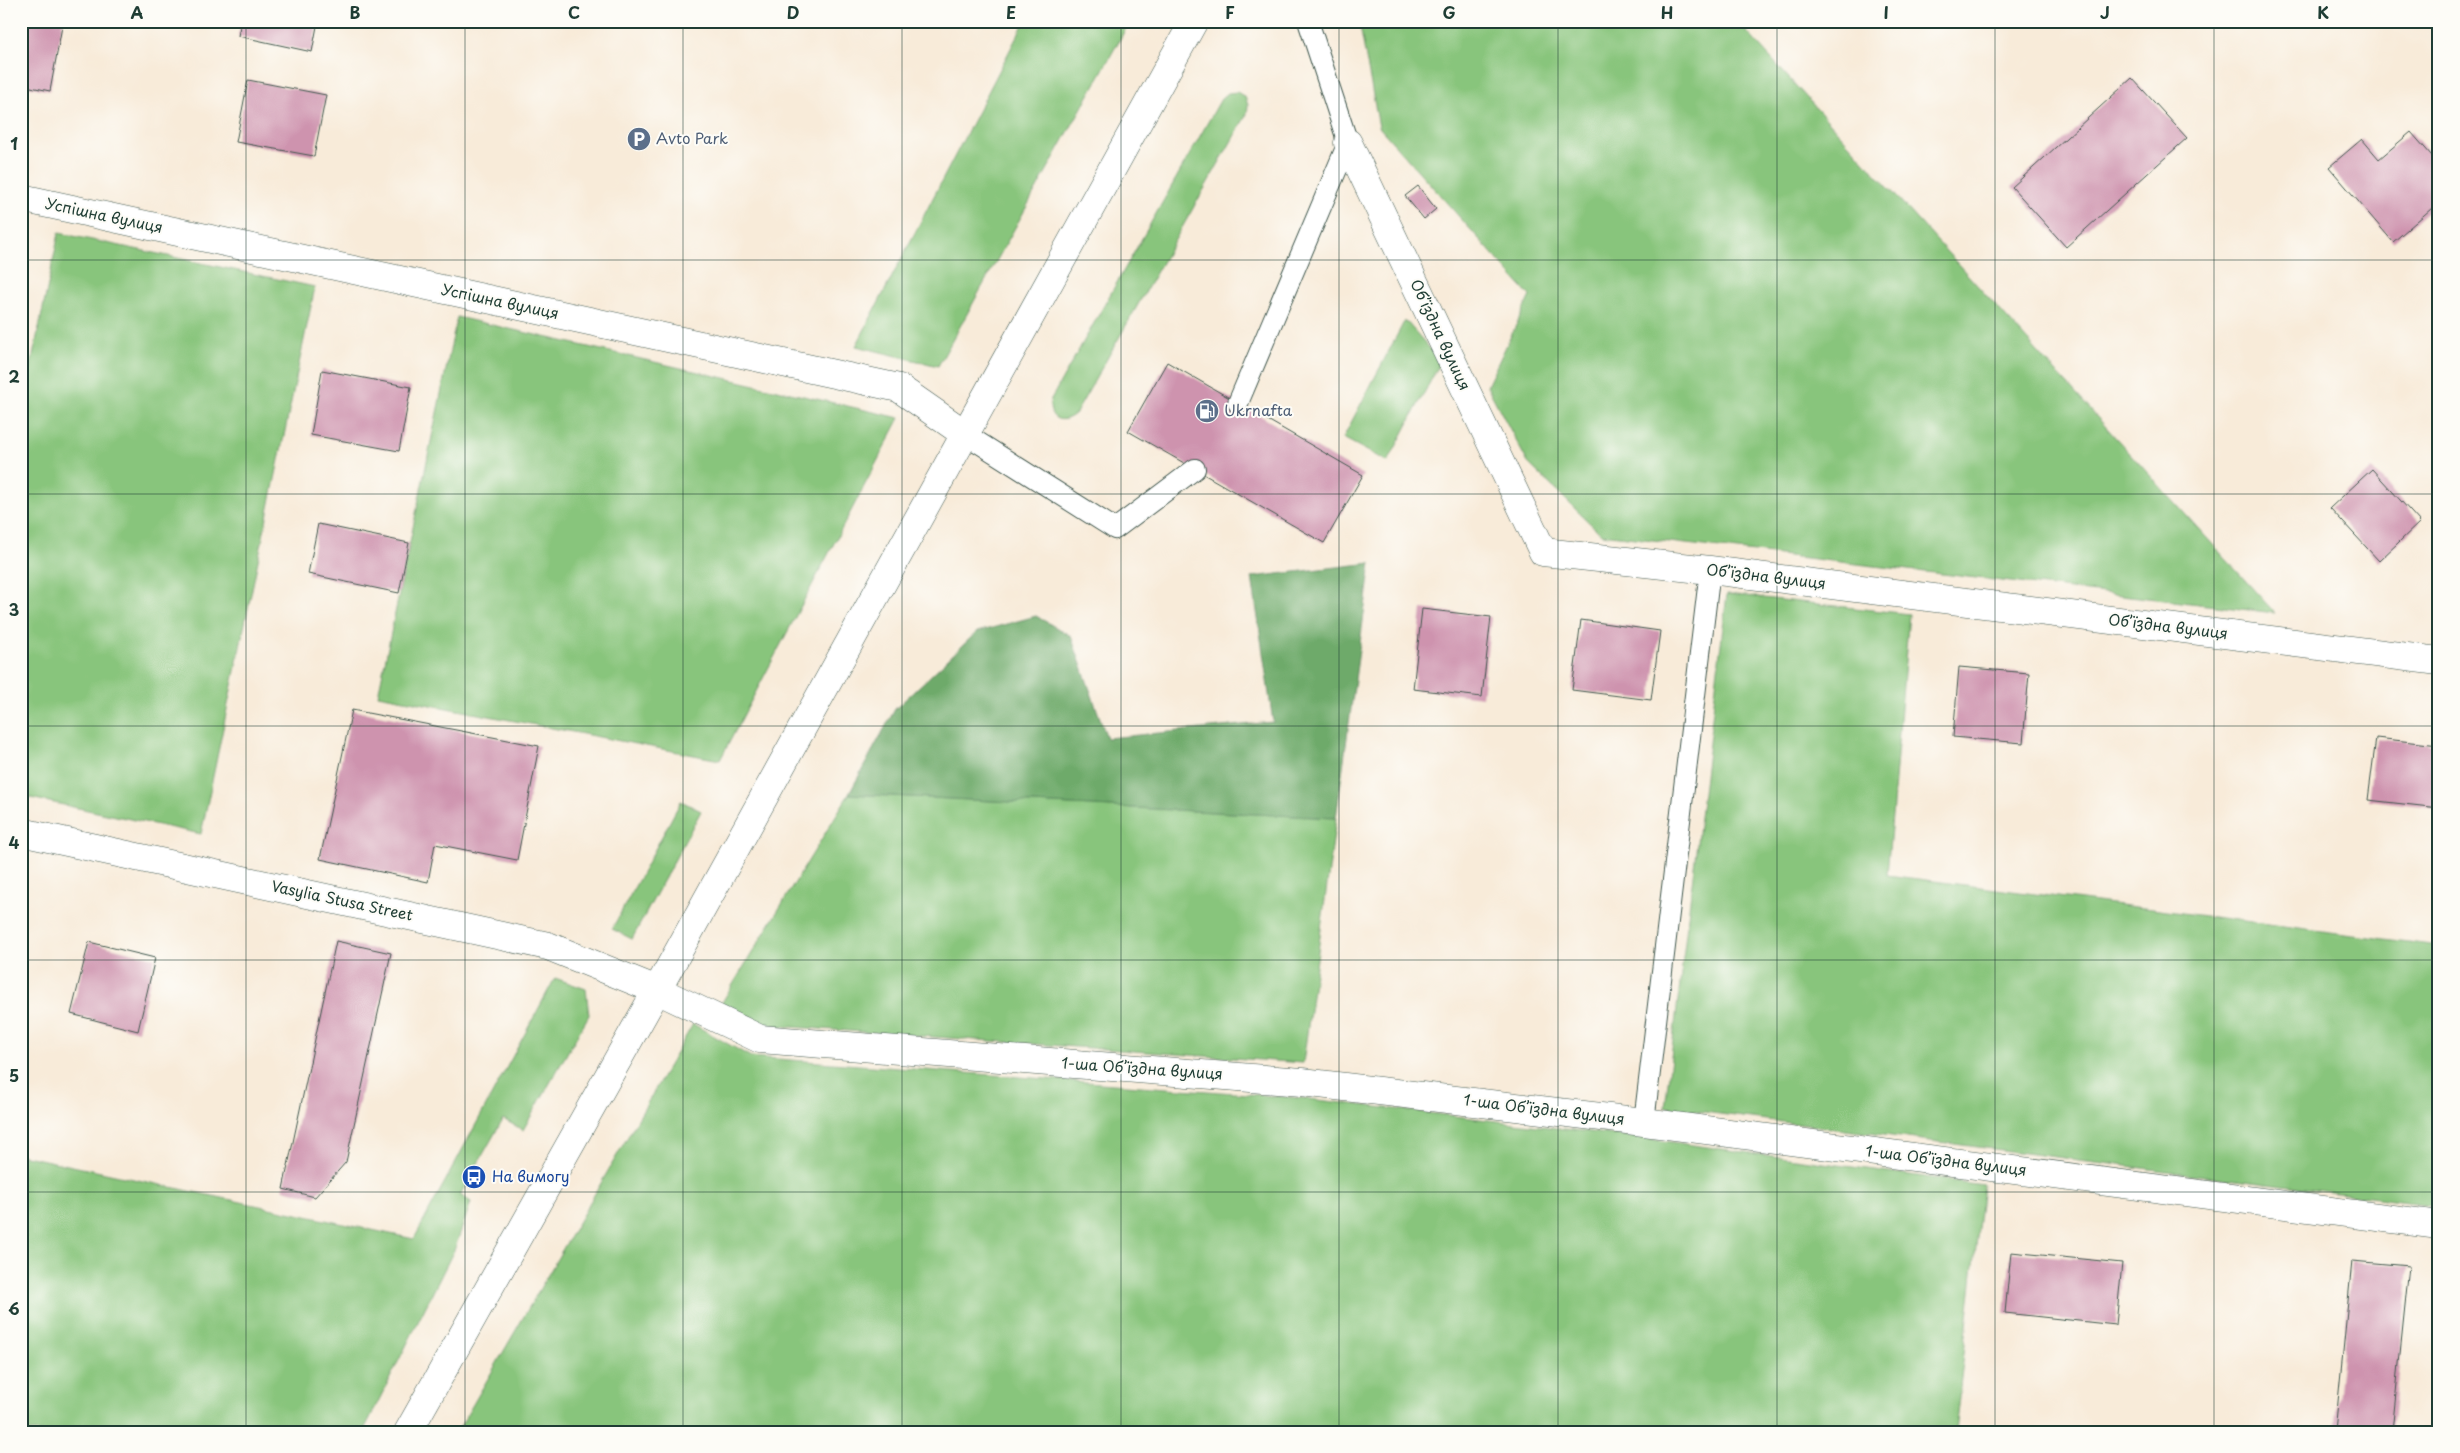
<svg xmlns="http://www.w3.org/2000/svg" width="2460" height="1453" font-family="'Playpen Sans',sans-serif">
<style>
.green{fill:#88c57b;stroke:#548158}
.forest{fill:#6eaa6b;stroke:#467450}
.building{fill:#ce93ae}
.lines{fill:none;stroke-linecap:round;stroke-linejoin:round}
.lane-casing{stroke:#40574d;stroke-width:22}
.street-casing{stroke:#40574d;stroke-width:29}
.primary-casing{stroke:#40574d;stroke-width:29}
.lane{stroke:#fff;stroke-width:20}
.street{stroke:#fff;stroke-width:28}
.primary{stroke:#fff;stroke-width:28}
.grid{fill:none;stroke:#1f3d34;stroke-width:1;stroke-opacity:0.55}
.labels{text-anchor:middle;stroke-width:4;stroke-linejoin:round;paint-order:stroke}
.service-label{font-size:15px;fill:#4e5e75;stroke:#fdfcf7;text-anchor:start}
.street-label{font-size:15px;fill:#1f3d34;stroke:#fdfcf7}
.transit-label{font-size:15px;fill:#164399;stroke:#fdfcf7;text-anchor:start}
.neatline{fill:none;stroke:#1f3d34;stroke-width:2}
.grid-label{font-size:16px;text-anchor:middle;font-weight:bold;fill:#1f3d34}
</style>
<rect width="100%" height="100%" fill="#fdfcf7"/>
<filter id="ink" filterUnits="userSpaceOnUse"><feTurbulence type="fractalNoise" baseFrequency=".02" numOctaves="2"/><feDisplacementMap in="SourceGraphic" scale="10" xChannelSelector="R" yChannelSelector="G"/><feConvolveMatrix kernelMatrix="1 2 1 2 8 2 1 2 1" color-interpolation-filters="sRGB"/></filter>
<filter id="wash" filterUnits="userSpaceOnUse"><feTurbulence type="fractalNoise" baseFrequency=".0096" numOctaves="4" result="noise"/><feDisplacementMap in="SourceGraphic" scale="20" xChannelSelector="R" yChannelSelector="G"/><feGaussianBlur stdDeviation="1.12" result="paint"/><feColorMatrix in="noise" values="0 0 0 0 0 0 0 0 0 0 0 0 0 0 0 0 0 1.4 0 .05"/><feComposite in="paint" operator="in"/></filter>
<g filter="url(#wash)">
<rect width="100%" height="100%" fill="#f8ebd9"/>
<path class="green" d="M 1025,21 L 1130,21 L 938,366 L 856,346 Z
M 1359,21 L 1737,21 L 2275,613 L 1601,534 L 1528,463 L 1487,386 L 1530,296 L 1379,127 Z
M 1237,92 L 1245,97 L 1248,105 L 1247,114 L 1076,413 C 1062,426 1046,419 1051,399 L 1221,99 L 1228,93 Z
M 59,233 L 315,287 L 201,834 L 21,796 L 21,412 Z
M 457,317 L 900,418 L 720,760 L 378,695 Z
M 1405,320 L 1441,361 L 1388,462 L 1343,438 Z
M 1727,594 L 1909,614 L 1887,875 L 2439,946 L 2439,1206 L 1665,1107 Z
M 849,794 L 1336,818 L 1303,1063 L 764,1025 L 721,1004 Z
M 681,801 L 701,811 L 632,939 L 612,929 Z
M 555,978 L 586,989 L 589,1015 L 523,1130 L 503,1119 L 460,1195 L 471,1202 L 455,1248 L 363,1432 L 21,1432 L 21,1155 L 414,1239 Z
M 693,1024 L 751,1057 L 1301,1098 L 1642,1138 L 1983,1185 L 1955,1432 L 1869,1432 L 1821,1426 L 1821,1432 L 457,1432 Z"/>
<path class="forest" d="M 1371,563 L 1336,818 L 849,794 L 895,709 L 977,632 L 1036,616 L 1071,636 L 1107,738 L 1273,722 L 1252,577 Z"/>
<g id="blocks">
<path class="building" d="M 21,21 L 63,21 L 50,91 L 21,85 Z
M 241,21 L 318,21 L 312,52 L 238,36 Z
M 2132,78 L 2187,138 L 2066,247 L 2012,187 Z
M 248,80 L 326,95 L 314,156 L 236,142 Z
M 2411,132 L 2439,164 L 2439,202 L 2393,242 L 2329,167 L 2362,139 L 2379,159 Z
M 1418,186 L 1436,209 L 1424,219 L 1405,196 Z
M 1167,362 L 1363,475 L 1324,543 L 1128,431 Z
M 322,370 L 411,387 L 399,451 L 311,435 Z
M 2372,469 L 2420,522 L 2379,561 L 2330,508 Z
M 318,524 L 409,543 L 399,593 L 308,574 Z
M 1422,609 L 1491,617 L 1482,697 L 1413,689 Z
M 1581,620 L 1660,631 L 1651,700 L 1572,690 Z
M 1959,667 L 2029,673 L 2023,743 L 1953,737 Z
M 352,710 L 539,746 L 517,860 L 435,844 L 428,882 L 320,859 Z
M 2376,738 L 2439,745 L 2439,808 L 2368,800 Z
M 336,941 L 391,953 L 346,1162 L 315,1197 L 283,1189 Z
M 89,942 L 155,958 L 138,1031 L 71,1014 Z
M 2011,1252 L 2122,1263 L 2116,1325 L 2005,1313 Z
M 2352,1261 L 2409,1266 L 2392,1432 L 2335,1432 Z"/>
</g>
</g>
<g filter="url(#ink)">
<use href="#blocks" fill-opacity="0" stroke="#40574d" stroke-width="1"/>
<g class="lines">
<g class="lane-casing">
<path id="lane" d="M 1238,403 L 1348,143 L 1308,21
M 965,434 L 1115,529 L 1195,469
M 1644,1122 L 1710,570"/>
</g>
<g class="street-casing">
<path id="street" d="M 1348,143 L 1543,552 L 1710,570 L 2439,661
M 21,198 L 899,388 L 965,434
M 21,832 L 548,946 L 657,990 L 760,1039 L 1302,1082 L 1644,1122 L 2439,1225"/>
</g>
<g class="primary-casing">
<path id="primary" d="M 408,1432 L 657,990 L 1194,21"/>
</g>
<use href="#lane" class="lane"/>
<use href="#street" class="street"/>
<use href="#primary" class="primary"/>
</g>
</g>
<path class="grid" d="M 246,21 L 246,1432M 465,21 L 465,1432M 683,21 L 683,1432M 902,21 L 902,1432M 1121,21 L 1121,1432M 1339,21 L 1339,1432M 1558,21 L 1558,1432M 1777,21 L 1777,1432M 1995,21 L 1995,1432M 2214,21 L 2214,1432M 21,260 L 2439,260M 21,494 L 2439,494M 21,726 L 2439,726M 21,960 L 2439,960M 21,1192 L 2439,1192"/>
<defs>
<g id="parking-disc" transform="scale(1.25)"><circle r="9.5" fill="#5c6f8a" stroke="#fdfcf7"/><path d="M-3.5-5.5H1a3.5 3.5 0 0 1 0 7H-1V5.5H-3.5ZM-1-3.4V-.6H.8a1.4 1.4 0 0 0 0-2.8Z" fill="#fff"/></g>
<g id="fuel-disc" transform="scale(1.25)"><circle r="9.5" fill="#5c6f8a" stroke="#fdfcf7"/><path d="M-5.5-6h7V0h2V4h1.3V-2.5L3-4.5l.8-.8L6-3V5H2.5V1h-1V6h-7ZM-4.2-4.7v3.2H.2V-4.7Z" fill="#fff"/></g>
<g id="bus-disc" transform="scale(1.25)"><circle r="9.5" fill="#1a4fb4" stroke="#fdfcf7"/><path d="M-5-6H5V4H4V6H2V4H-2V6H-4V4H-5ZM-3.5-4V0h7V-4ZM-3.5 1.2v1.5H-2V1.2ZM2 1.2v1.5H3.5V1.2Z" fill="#fff"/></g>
</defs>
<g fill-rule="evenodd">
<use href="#parking-disc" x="639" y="139"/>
<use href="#fuel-disc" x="1207" y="411"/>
<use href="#bus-disc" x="474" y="1177"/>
</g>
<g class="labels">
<g class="service-label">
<text x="656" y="144">Avto Park</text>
<text x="1224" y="416">Ukrnafta</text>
</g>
<g class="street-label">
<text transform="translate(104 216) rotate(12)" y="5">Успішна вулиця</text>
<text transform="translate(500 302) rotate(12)" y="5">Успішна вулиця</text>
<text transform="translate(1440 335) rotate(65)" y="5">Обʼїздна вулиця</text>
<text transform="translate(1766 577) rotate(7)" y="5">Обʼїздна вулиця</text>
<text transform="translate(2168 627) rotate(7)" y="5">Обʼїздна вулиця</text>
<text transform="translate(342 901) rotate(12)" y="5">Vasylia Stusa Street</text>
<text transform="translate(1142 1069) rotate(4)" y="5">1-ша Обʼїздна вулиця</text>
<text transform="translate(1544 1110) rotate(7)" y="5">1-ша Обʼїздна вулиця</text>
<text transform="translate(1946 1161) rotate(7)" y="5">1-ша Обʼїздна вулиця</text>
</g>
<g class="transit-label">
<text x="492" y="1182">На вимогу</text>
</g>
</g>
<rect width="2460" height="1453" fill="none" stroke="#fdfcf7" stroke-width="55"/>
<rect x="28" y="28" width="2404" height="1398" class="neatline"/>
<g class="grid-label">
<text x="137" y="19">A</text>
<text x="355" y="19">B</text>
<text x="574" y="19">C</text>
<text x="793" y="19">D</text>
<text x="1011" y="19">E</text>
<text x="1230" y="19">F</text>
<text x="1449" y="19">G</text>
<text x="1667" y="19">H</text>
<text x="1886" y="19">I</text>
<text x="2105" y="19">J</text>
<text x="2323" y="19">K</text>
<text x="14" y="150">1</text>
<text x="14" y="383">2</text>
<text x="14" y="616">3</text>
<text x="14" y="849">4</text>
<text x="14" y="1082">5</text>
<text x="14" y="1315">6</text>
</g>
</svg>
